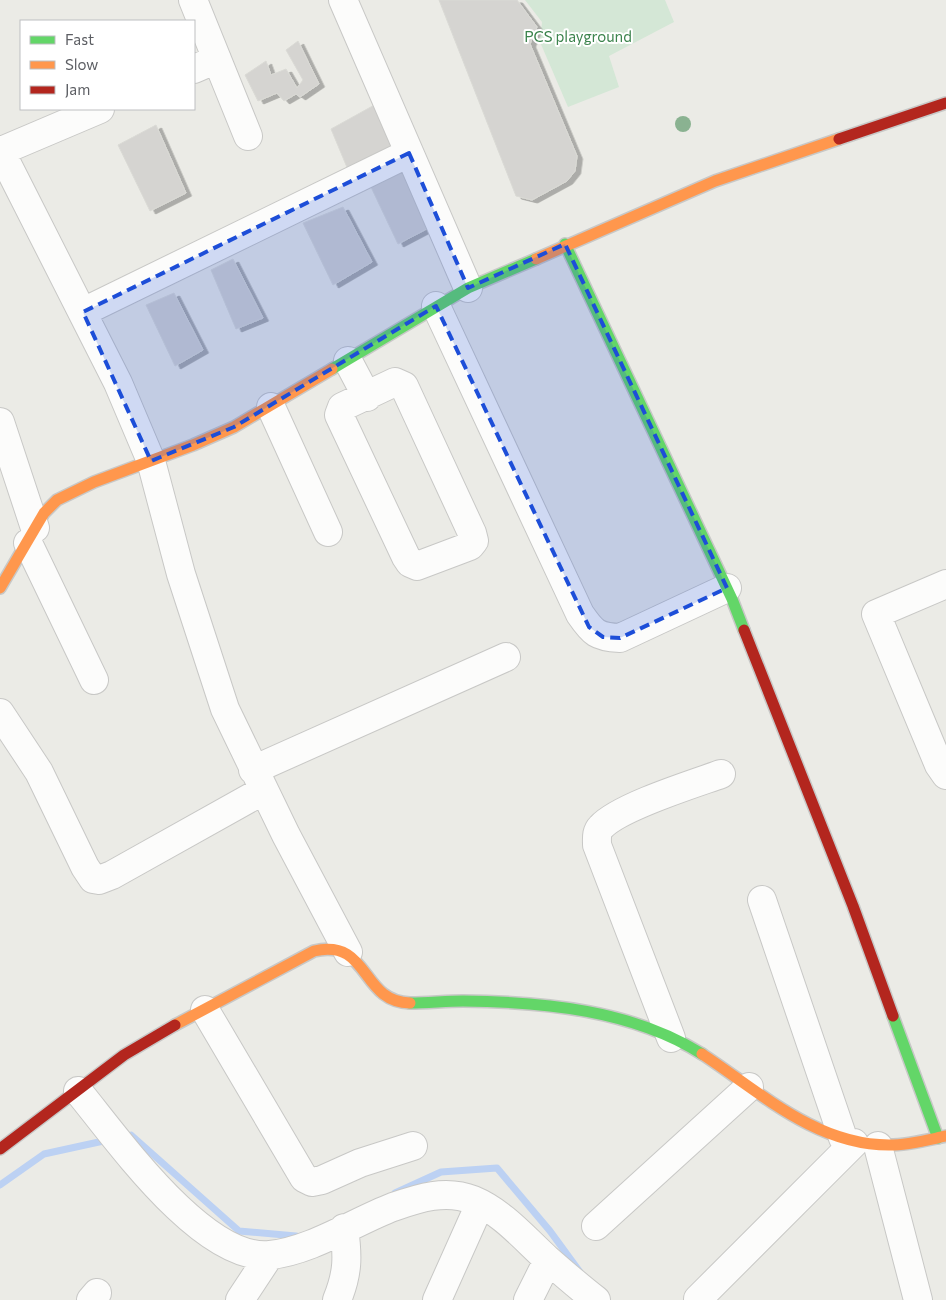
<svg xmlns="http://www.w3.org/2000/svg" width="946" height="1300" font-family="Commissioner,sans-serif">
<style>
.green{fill:#d4e7d6}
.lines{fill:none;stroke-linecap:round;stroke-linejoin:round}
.stream{stroke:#bcd1f3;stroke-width:7}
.building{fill:#d5d4d1;stroke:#dadad5;filter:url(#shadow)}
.street-casing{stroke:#c8c8c6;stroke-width:30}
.fast-casing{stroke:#c8c8c7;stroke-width:14}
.slow-casing{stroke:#c8c8c7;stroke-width:14}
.jam-casing{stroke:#c8c8c7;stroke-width:14}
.street{stroke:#fcfcfb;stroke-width:28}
.fast{stroke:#63d668;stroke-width:11}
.slow{stroke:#ff974d;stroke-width:11}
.jam{stroke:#b3261e;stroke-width:11}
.tree{fill:#8ab291}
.marked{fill:#1d4ed8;fill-opacity:0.2;stroke:#1d4ed8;stroke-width:4;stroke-dasharray:10 6;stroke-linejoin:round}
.labels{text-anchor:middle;stroke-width:4;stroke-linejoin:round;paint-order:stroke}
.park-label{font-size:15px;fill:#3b834c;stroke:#fff}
</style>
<defs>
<filter id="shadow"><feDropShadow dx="5.5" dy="3" stdDeviation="0" flood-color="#0004"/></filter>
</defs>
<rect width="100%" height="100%" fill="#ebebe6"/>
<path class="green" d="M 525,0 L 665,0 L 674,22 L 609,56 L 619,87 L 568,107 L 540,42 L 542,22 Z"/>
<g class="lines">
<path class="stream" d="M 124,1137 L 131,1135 L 239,1231 L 296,1236
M 0,1185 L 44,1154 L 108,1140
M 395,1193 L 441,1172 L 497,1168 L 550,1231 L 580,1272"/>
</g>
<path class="building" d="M 439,0 L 517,0 L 537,27 L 530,44 L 577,156 L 575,171 L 567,181 L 532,200 L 516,196 Z
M 298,41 L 319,84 L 300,97 L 296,94 L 284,101 L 277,93 L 258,101 L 245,75 L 266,61 L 271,75 L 286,69 L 297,88 L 303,80 L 286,50 Z
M 378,103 L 398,148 L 351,177 L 331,129 Z
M 156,125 L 186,193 L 150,211 L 118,145 Z
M 409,167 L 436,224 L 398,244 L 370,185 Z
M 343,207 L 372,262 L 333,285 L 303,223 Z
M 233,259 L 263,318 L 236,329 L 211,270 Z
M 174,293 L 203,350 L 175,366 L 146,305 Z"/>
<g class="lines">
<g class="street-casing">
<path id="street" d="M 193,0 L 248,136
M 343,0 L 468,288
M 194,69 L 217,59
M 0,150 L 118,383 L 151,461 L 181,574 L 225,709 L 286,835 L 348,952
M 1,151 L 100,109
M 436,306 L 580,614 C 593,633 597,637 620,638 L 727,588
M 83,312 L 409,153
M 348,361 L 367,397
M 395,382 L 404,386 L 472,533 L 474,541 L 470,546 L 417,566 L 410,563 L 406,557 L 339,415 L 342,407 Z
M 271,407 L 328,532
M 0,422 L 35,528
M 28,543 L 94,680
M 946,584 L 876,614 L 939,765 L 946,775
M 0,713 L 39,772 L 85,867 L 93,879 L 99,880 L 112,875 L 264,790
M 253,770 L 506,657
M 762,900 L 843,1138
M 205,1010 L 304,1178 L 312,1182 L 322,1180 L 360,1163 L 413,1146
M 671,1038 L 597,845 C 597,838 596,832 601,827 C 619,807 693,784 721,774
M 78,1091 C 116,1137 203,1262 270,1255 C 311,1251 354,1222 393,1207 C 419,1198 446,1189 473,1200 C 502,1212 524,1238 547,1259 C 563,1273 579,1287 596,1300
M 878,1146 L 918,1300
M 596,1226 L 749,1087
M 698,1299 L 854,1143
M 91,1300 L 97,1293
M 240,1300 L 269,1256
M 337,1300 C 348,1273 348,1257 344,1228
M 437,1300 L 480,1204
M 528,1300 L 548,1260"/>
</g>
<g class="fast-casing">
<path id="fast" d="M 565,244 L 732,599 L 744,630
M 332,369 L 468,288 L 536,259
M 410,1003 C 428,1003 446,1001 463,1001 C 544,1002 632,1010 702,1054
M 893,1016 L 938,1138"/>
</g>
<g class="slow-casing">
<path id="slow" d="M 536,259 L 715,181 L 839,139
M 0,588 L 44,513 L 57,500 L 94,482 L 193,445 L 234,427 L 332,369
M 175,1025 L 314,951 C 370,938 360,1002 410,1003
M 702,1054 C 760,1092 816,1145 889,1145 C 909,1145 927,1140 946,1136"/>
</g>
<g class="jam-casing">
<path id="jam" d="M 839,139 L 946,103
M 744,630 L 853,906 L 893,1016
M 0,1149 L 124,1055 L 175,1025"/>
</g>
<use href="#street" class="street"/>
<use href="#fast" class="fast"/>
<use href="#slow" class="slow"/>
<use href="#jam" class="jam"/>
</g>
<circle class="tree" cx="683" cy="124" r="8"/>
<path class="marked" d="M 409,153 L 468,288 L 565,244 L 727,588 L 620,638 L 603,637 L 589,627 L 436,306 L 234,427 L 151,461 L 83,312 Z"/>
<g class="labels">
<g class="park-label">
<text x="578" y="42">PCS playground</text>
</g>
</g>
<rect x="20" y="20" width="175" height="90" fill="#ffffff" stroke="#bebfc1"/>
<rect x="30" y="36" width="25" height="8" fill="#63d668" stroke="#bebfc1"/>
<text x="65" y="45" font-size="15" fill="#5c5e63">Fast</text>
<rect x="30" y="61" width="25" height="8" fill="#ff974d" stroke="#bebfc1"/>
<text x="65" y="70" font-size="15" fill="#5c5e63">Slow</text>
<rect x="30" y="86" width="25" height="8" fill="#b3261e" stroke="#bebfc1"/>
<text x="65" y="95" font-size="15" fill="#5c5e63">Jam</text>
</svg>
